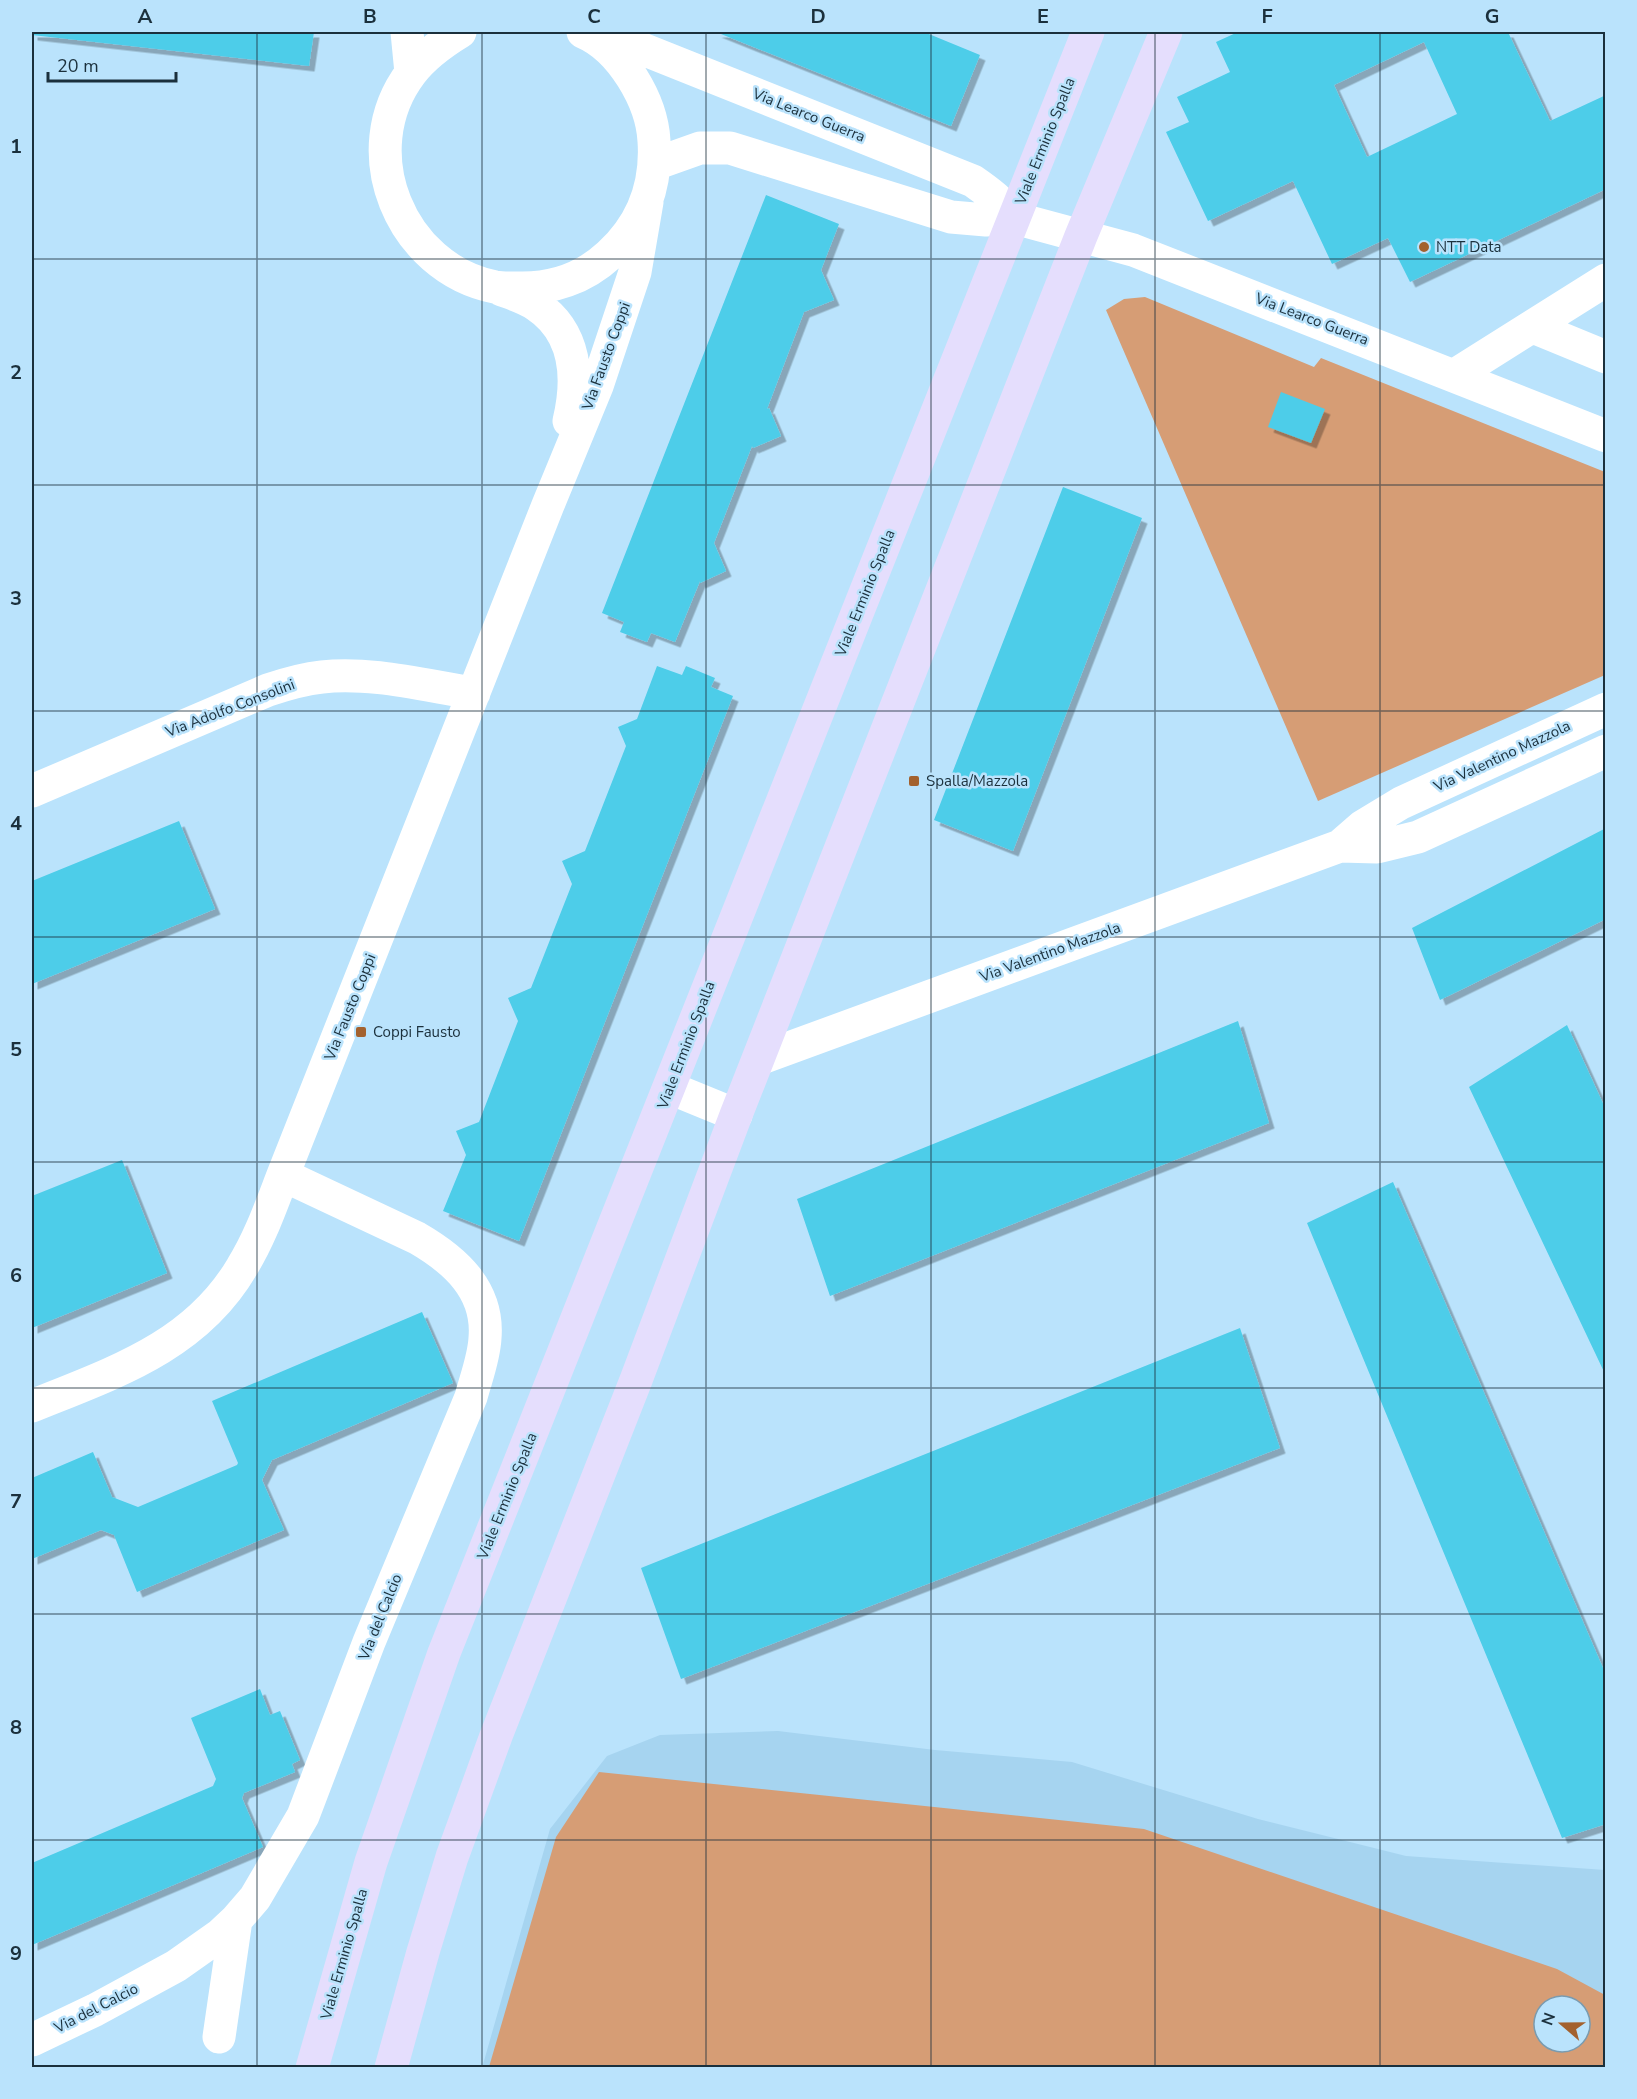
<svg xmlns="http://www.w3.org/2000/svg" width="1637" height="2099" font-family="'Nunito Sans',sans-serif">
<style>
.built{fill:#a6d4f0;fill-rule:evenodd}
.green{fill:#d69d75;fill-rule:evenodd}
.building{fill:#4dcde9;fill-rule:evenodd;filter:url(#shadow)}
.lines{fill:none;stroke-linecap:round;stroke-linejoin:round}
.minor{stroke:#fff;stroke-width:33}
.major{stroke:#e5defd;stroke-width:33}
.grid{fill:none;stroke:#1b303c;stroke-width:1.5;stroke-opacity:0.55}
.poi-dot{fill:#a3612e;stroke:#bae3fc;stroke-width:2}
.labels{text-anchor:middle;stroke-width:5;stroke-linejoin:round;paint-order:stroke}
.street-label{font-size:15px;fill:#1b303c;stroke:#bae3fc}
.poi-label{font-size:15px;fill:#1b303c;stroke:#bae3fc;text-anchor:start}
.neatline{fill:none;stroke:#1b303c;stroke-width:2}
.grid-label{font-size:20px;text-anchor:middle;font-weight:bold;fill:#1b303c}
</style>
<defs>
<filter id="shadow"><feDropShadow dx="5.5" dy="5.5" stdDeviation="0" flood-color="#0004"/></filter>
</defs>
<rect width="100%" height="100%" fill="#bae3fc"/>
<path class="built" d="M 778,1731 L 935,1750 L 1072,1762 L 1258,1819 L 1406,1856 L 1605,1870 L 1605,2067 L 482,2068 L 550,1829 L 607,1756 L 660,1735 ZM 1544,2006 L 1580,2006 L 1580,2042 L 1544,2042 Z"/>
<path class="green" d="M 1145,297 L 1314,367 L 1321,358 L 1605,472 L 1605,675 L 1318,801 L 1106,310 L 1124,299 Z
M 599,1772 L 1144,1829 L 1557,1969 L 1605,1995 L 1605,2067 L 489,2067 L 556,1837 ZM 1544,2006 L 1580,2006 L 1580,2042 L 1544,2042 Z"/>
<path class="building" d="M 32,32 L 314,32 L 309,66 L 32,35 Z
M 716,32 L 924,32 L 980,55 L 951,126 Z
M 1238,32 L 1508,32 L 1550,121 L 1606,95 L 1606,189 L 1410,282 L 1388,238 L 1332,264 L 1293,181 L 1208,221 L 1166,132 L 1189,122 L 1177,97 L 1230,72 L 1216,42 ZM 1424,42 L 1457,114 L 1367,157 L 1334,85 Z
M 766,195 L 839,224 L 821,270 L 834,300 L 804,312 L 767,409 L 769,408 L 781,436 L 753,448 L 752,446 L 714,543 L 726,571 L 700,583 L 700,581 L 675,642 L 651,633 L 647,642 L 620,632 L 624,622 L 602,613 Z
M 1281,392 L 1325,409 L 1311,443 L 1268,427 Z
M 1063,487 L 1142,518 L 1013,851 L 934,820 Z
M 657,666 L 682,675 L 686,666 L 715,678 L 711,687 L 733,696 L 519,1241 L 443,1211 L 466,1155 L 456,1131 L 479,1122 L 518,1021 L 508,998 L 531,988 L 572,884 L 562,861 L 585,851 L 626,746 L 618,727 L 637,719 Z
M 179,821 L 215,909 L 32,984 L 32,881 Z
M 1606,828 L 1606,919 L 1440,1000 L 1412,928 Z
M 1238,1021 L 1269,1123 L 830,1296 L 797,1199 Z
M 1567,1025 L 1606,1110 L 1606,1376 L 1469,1087 Z
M 122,1160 L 167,1273 L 32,1328 L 32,1196 Z
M 1393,1182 L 1606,1675 L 1606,1824 L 1562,1838 L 1307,1223 Z
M 422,1312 L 453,1383 L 272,1460 L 262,1480 L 284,1530 L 137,1592 L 114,1535 L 101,1530 L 32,1559 L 32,1478 L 93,1452 L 112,1497 L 138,1507 L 237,1465 L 238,1463 L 212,1401 Z
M 1240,1328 L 1280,1448 L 681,1679 L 641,1568 Z
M 260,1689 L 270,1715 L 280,1711 L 300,1760 L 292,1764 L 295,1772 L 244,1793 L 242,1798 L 263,1847 L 32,1945 L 32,1863 L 213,1786 L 216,1779 L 191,1718 Z"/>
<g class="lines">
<path class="minor" d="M 407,32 L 411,73
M 460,32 C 442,43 424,56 411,73 C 352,151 400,268 495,287 C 502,288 511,288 518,288 C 552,289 584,278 609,255 C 643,224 657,186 654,141 C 652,101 621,48 583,32
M 596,36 L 620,40 L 973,181 C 989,192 1002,202 1014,218
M 655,164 L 700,148 L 730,148 L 951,217 L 986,220 L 1014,218 L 1133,250 L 1606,436
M 502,290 C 513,294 526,298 536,305 C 577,332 579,379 569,421
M 1533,327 L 1606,357
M 1455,375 L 1606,280
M 32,791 L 268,690 C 286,684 303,679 322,677 C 369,671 427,686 474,693
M 1340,846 L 1377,847 L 1418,837 L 1606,751
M 759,1059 L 1340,846 L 1363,826 L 1401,803 L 1606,709
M 670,1088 L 736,1115
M 32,1406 C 113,1373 195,1347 242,1267 C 260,1238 271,1206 283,1175 L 548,505 L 597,386 L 635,272 L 647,202
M 219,2037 L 236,1920
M 32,2040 L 95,2010 L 176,1966 L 220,1935 L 236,1920 L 255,1898 L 303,1816 L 369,1642 L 471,1397 C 476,1378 484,1358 485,1338 C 489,1290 455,1260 417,1238 L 283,1175"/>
<path class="major" d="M 312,2068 L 371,1862 L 444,1653 L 1088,32
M 391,2068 L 423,1952 L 452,1857 L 496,1736 L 636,1380 L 736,1115 L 1081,236 L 1166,32"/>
</g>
<path class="grid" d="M 257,32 L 257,2068M 482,32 L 482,2068M 706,32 L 706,2068M 931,32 L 931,2068M 1155,32 L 1155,2068M 1380,32 L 1380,2068M 32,259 L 1606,259M 32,485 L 1606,485M 32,711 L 1606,711M 32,937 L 1606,937M 32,1162 L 1606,1162M 32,1388 L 1606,1388M 32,1614 L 1606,1614M 32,1840 L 1606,1840"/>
<g class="poi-dot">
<circle cx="1424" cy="247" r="6"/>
<rect x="908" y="775" width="12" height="12" rx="3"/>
<rect x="355" y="1026" width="12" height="12" rx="3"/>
</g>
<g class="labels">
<g class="street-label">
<text transform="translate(809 115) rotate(22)" y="5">Via Learco Guerra</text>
<text transform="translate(1045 141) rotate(-68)" y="5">Viale Erminio Spalla</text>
<text transform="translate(1312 319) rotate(21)" y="5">Via Learco Guerra</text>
<text transform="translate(606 356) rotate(-70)" y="5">Via Fausto Coppi</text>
<text transform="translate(865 593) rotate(-68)" y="5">Viale Erminio Spalla</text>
<text transform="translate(230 708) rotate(-21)" y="5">Via Adolfo Consolini</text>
<text transform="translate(1502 756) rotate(-25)" y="5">Via Valentino Mazzola</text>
<text transform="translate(1050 952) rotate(-20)" y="5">Via Valentino Mazzola</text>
<text transform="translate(350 1007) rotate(-68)" y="5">Via Fausto Coppi</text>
<text transform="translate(686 1045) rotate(-69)" y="5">Viale Erminio Spalla</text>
<text transform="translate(507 1496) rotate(-68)" y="5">Viale Erminio Spalla</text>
<text transform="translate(380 1617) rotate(-68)" y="5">Via del Calcio</text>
<text transform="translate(344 1954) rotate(-74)" y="5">Viale Erminio Spalla</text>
<text transform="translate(96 2008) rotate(-27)" y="5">Via del Calcio</text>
</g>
<g class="poi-label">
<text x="1436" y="252">NTT Data</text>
<text x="926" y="786">Spalla/Mazzola</text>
<text x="373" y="1037">Coppi Fausto</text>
</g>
</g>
<rect width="1637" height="2099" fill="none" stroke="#bae3fc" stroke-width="66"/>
<g transform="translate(1562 2024) rotate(290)"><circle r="28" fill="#bae3fc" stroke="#7a9baf" stroke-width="1.5"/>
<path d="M0-4.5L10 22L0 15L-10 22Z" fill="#a3612e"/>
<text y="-9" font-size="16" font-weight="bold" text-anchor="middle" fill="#1b303c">N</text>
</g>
<path d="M48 72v9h128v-9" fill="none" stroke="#1b303c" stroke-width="3"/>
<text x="57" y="72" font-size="18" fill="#1b303c" stroke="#bae3fc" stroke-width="4.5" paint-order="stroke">20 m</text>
<rect x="33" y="33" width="1571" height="2033" class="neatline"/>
<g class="grid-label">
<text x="145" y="23">A</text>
<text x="370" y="23">B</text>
<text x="594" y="23">C</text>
<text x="818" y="23">D</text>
<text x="1043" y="23">E</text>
<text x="1267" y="23">F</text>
<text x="1492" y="23">G</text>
<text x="16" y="153">1</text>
<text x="16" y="379">2</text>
<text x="16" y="605">3</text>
<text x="16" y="830">4</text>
<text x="16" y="1056">5</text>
<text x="16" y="1282">6</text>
<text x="16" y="1508">7</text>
<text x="16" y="1734">8</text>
<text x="16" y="1960">9</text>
</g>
</svg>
